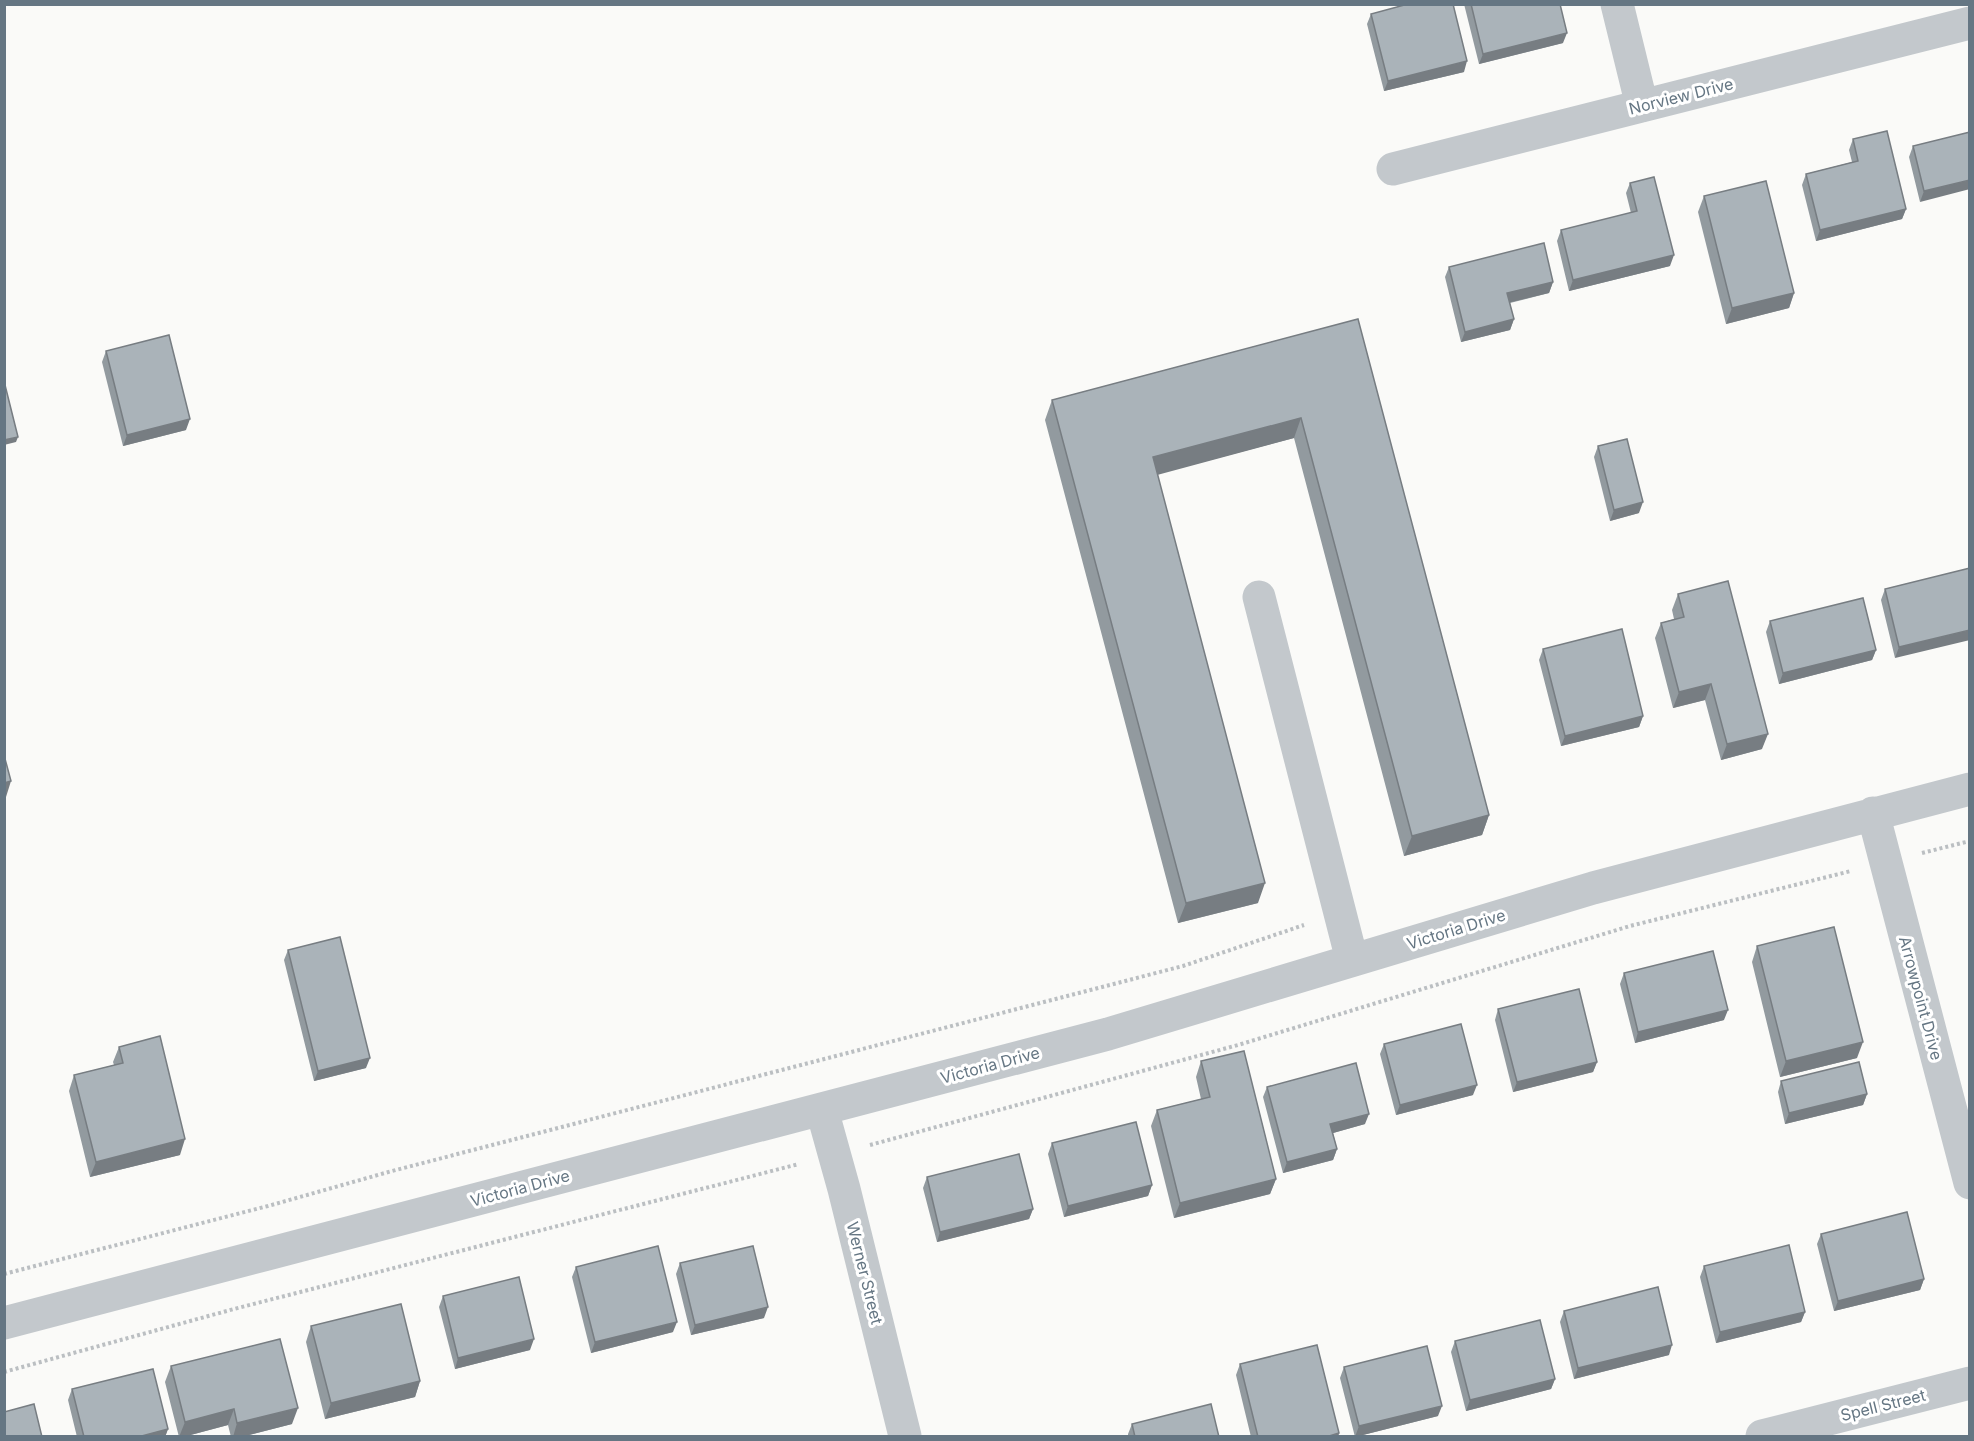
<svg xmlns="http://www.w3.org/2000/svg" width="1974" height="1441" font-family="Inter,sans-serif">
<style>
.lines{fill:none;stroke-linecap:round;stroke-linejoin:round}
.path{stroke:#bbbfc2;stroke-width:4;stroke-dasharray:3 3;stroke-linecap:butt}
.minor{stroke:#c3c8cc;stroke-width:33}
.wall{fill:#929a9f}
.shaded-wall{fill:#777d82}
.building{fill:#aab3b9;stroke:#777d82;stroke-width:1.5}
.labels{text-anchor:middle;stroke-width:6;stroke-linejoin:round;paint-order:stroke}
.street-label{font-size:16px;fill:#657683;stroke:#fff}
</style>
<rect width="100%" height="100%" fill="#fafaf8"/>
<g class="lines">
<path class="path" d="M 1922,853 L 1970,841
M 870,1145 L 1238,1045 L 1630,926 L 1851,871
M 4,1274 L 268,1206 L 392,1171 L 1183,966 L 1304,925
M 4,1372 L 234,1309 L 799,1164"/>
<path class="minor" d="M 1617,4 L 1642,106
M 1393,169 L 1970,23
M 1259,597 L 1352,960
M 1873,813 L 1970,1183
M 822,1110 L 844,1189 L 905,1436
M 4,1323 L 1108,1034 L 1593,888 L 1970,789
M 1762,1436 L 1970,1383"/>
</g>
<path class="wall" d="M 1464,4 L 1560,4 L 1563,43 L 1479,64 Z
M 1371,14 L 1464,72 L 1384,91 L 1367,24 Z
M 1970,132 L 1920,202 L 1909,157 L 1913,146 Z
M 1853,139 L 1906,209 L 1902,219 L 1816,241 L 1802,185 L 1806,174 L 1852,162 L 1849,150 Z
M 1630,183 L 1670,266 L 1569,291 L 1557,241 L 1561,230 L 1631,213 L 1626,193 Z
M 1704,196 L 1794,293 L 1789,308 L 1726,324 L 1698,212 Z
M 1449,267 L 1553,282 L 1549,293 L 1510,303 L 1514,319 L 1510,330 L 1461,342 L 1445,277 Z
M 1358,319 L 1489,815 L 1482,835 L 1404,856 L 1294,438 L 1157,474 L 1258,903 L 1178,923 L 1045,420 L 1052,400 Z
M 106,351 L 186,430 L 123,446 L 102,362 Z
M 1598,446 L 1639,513 L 1610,521 L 1594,457 Z
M 1970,568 L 1895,658 L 1881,600 L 1885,589 Z
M 1678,594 L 1762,749 L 1721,760 L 1705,700 L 1673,708 L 1655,638 L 1661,623 L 1674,619 L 1672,610 Z
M 1770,621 L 1876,650 L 1872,660 L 1779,684 L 1766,632 Z
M 1543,649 L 1643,716 L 1639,727 L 1561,746 L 1539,660 Z
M 1757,946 L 1857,1058 L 1780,1077 L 1752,962 Z
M 288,950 L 366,1068 L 314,1081 L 284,960 Z
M 1624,973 L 1724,1020 L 1635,1043 L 1620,984 Z
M 1498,1009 L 1597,1062 L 1593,1072 L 1513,1092 L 1495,1020 Z
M 1384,1044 L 1473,1095 L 1396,1115 L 1380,1054 Z
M 119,1047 L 180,1155 L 90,1177 L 69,1091 L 74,1075 L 114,1065 L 113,1062 Z
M 1201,1061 L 1276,1179 L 1270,1194 L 1174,1218 L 1151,1126 L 1157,1110 L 1201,1099 L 1196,1077 Z
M 1781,1081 L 1867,1094 L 1863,1105 L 1785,1124 L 1778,1092 Z
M 1267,1087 L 1365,1124 L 1333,1133 L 1337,1149 L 1333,1160 L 1283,1173 L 1263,1097 Z
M 1052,1143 L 1152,1185 L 1148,1196 L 1064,1217 L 1048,1154 Z
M 927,1177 L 1033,1209 L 1029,1219 L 937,1242 L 923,1188 Z
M 1821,1234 L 1924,1279 L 1920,1290 L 1834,1311 L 1817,1244 Z
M 680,1263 L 764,1318 L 691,1335 L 676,1274 Z
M 1704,1266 L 1805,1312 L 1801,1322 L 1716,1343 L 1700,1277 Z
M 576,1267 L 673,1332 L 591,1353 L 572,1277 Z
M 443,1296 L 530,1350 L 455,1369 L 439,1307 Z
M 1564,1311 L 1669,1355 L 1574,1379 L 1560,1322 Z
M 311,1326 L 420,1381 L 415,1397 L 325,1419 L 306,1342 Z
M 1455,1341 L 1555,1379 L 1551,1389 L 1466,1411 L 1451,1352 Z
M 1240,1364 L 1339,1433 L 1338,1437 L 1251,1437 L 1236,1375 Z
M 171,1366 L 292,1424 L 241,1437 L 231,1437 L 228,1425 L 183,1437 L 179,1437 L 165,1382 Z
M 1344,1367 L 1438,1416 L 1355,1437 L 1340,1378 Z
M 72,1389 L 168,1429 L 165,1437 L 77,1437 L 68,1400 Z
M 1132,1424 L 1219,1437 L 1128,1437 L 1128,1434 Z"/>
<path class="shaded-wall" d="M 1567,33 L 1563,43 L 1479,64 L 1483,54 Z
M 1467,61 L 1464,72 L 1384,91 L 1388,81 Z
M 1970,180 L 1970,189 L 1920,202 L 1924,191 Z
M 1906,209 L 1902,219 L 1816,241 L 1820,230 Z
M 1674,255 L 1670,266 L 1569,291 L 1573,280 Z
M 1553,282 L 1549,293 L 1503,304 L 1507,293 Z
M 1794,293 L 1789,308 L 1726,324 L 1732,308 Z
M 1514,319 L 1510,330 L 1461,342 L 1465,332 Z
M 1301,418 L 1294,438 L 1146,478 L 1153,457 Z
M 190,419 L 186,430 L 123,446 L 127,435 Z
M 18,437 L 16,442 L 4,445 L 4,440 Z
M 1643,502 L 1639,513 L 1610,521 L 1614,510 Z
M 1970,630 L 1970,640 L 1895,658 L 1899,647 Z
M 1876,650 L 1872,660 L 1779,684 L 1783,673 Z
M 1711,684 L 1705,700 L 1673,708 L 1679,692 Z
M 1643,716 L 1639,727 L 1561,746 L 1565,736 Z
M 1768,734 L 1762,749 L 1721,760 L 1727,744 Z
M 11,781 L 6,797 L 4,797 L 4,783 Z
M 1489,815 L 1482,835 L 1404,856 L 1412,836 Z
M 1265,883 L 1258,903 L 1178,923 L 1186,903 Z
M 1728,1010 L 1724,1020 L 1635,1043 L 1638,1032 Z
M 1863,1042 L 1857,1058 L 1780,1077 L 1786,1061 Z
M 370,1058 L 366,1068 L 314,1081 L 318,1071 Z
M 1597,1062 L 1593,1072 L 1513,1092 L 1517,1082 Z
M 1477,1085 L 1473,1095 L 1396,1115 L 1400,1105 Z
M 1867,1094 L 1863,1105 L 1785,1124 L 1789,1113 Z
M 1369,1114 L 1365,1124 L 1326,1135 L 1330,1124 Z
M 185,1139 L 180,1155 L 90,1177 L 96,1162 Z
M 1337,1149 L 1333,1160 L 1283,1173 L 1287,1162 Z
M 1276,1179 L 1270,1194 L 1174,1218 L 1180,1203 Z
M 1152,1185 L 1148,1196 L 1064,1217 L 1068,1206 Z
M 1033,1209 L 1029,1219 L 937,1242 L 940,1232 Z
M 1924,1279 L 1920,1290 L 1834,1311 L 1838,1301 Z
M 768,1307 L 764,1318 L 691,1335 L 695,1325 Z
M 1805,1312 L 1801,1322 L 1716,1343 L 1720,1332 Z
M 677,1322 L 673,1332 L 591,1353 L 595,1342 Z
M 534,1339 L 530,1350 L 455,1369 L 458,1358 Z
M 1672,1345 L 1669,1355 L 1574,1379 L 1578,1368 Z
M 1555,1379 L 1551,1389 L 1466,1411 L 1470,1400 Z
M 420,1381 L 415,1397 L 325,1419 L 331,1403 Z
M 1442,1406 L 1438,1416 L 1355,1437 L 1359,1426 Z
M 298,1408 L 292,1424 L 241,1437 L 233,1437 L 237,1423 Z
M 234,1409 L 228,1425 L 183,1437 L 179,1437 L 185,1422 Z
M 168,1429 L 165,1437 L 138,1437 Z
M 1339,1433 L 1338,1437 L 1326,1437 Z"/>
<path class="building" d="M 1408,4 L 1453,4 L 1467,61 L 1388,81 L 1371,14 Z
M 1471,4 L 1560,4 L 1567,33 L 1483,54 Z
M 1887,131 L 1906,209 L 1820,230 L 1806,174 L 1858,161 L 1853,139 Z
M 1970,132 L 1970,180 L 1924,191 L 1913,146 Z
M 1654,177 L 1674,255 L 1573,280 L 1561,230 L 1637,211 L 1630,183 Z
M 1766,181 L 1794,293 L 1732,308 L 1704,196 Z
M 1544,243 L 1553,282 L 1507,293 L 1514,319 L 1465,332 L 1449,267 Z
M 1358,319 L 1489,815 L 1412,836 L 1301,418 L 1153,457 L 1265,883 L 1186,903 L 1052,400 Z
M 169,335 L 190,419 L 127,435 L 106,351 Z
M 4,381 L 18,437 L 4,440 Z
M 1627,439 L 1643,502 L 1614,510 L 1598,446 Z
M 1970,568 L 1970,630 L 1899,647 L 1885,589 Z
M 1728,581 L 1768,734 L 1727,744 L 1711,684 L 1679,692 L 1661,623 L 1684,617 L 1678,594 Z
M 1863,598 L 1876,650 L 1783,673 L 1770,621 Z
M 1622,629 L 1643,716 L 1565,736 L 1543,649 Z
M 4,755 L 11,781 L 4,783 Z
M 1834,927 L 1863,1042 L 1786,1061 L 1757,946 Z
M 340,937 L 370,1058 L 318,1071 L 288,950 Z
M 1713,951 L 1728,1010 L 1638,1032 L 1624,973 Z
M 1579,989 L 1597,1062 L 1517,1082 L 1498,1009 Z
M 1461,1024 L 1477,1085 L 1400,1105 L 1384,1044 Z
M 160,1036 L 185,1139 L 96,1162 L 74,1075 L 123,1063 L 119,1047 Z
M 1244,1051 L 1276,1179 L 1180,1203 L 1157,1110 L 1210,1097 L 1201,1061 Z
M 1859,1062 L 1867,1094 L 1789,1113 L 1781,1081 Z
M 1356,1063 L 1369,1114 L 1330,1124 L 1337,1149 L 1287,1162 L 1267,1087 Z
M 1136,1122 L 1152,1185 L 1068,1206 L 1052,1143 Z
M 1019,1154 L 1033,1209 L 940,1232 L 927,1177 Z
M 1907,1212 L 1924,1279 L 1838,1301 L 1821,1234 Z
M 1789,1245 L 1805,1312 L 1720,1332 L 1704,1266 Z
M 658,1246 L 677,1322 L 595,1342 L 576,1267 Z
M 753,1246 L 768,1307 L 695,1325 L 680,1263 Z
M 519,1277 L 534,1339 L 458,1358 L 443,1296 Z
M 1658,1287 L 1672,1345 L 1578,1368 L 1564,1311 Z
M 401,1304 L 420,1381 L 331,1403 L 311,1326 Z
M 1540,1320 L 1555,1379 L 1470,1400 L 1455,1341 Z
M 280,1339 L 298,1408 L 237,1423 L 234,1409 L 185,1422 L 171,1366 Z
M 1317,1345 L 1339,1433 L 1326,1437 L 1258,1437 L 1240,1364 Z
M 1427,1346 L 1442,1406 L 1359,1426 L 1344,1367 Z
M 153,1369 L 168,1429 L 138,1437 L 84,1437 L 72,1389 Z
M 34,1404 L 42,1437 L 4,1437 L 4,1412 Z
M 1211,1404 L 1219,1437 L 1135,1437 L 1132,1424 Z"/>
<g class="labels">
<g class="street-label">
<text transform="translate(1681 96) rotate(-14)" y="6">Norview Drive</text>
<text transform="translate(1456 929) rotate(-17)" y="6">Victoria Drive</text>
<text transform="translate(1921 998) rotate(75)" y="6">Arrowpoint Drive</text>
<text transform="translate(990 1065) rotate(-15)" y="6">Victoria Drive</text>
<text transform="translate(520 1188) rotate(-15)" y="6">Victoria Drive</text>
<text transform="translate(865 1273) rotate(76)" y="6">Werner Street</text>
<text transform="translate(1883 1405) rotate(-14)" y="6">Spell Street</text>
</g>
</g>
<rect width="1974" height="1441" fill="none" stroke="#657683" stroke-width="12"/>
</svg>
